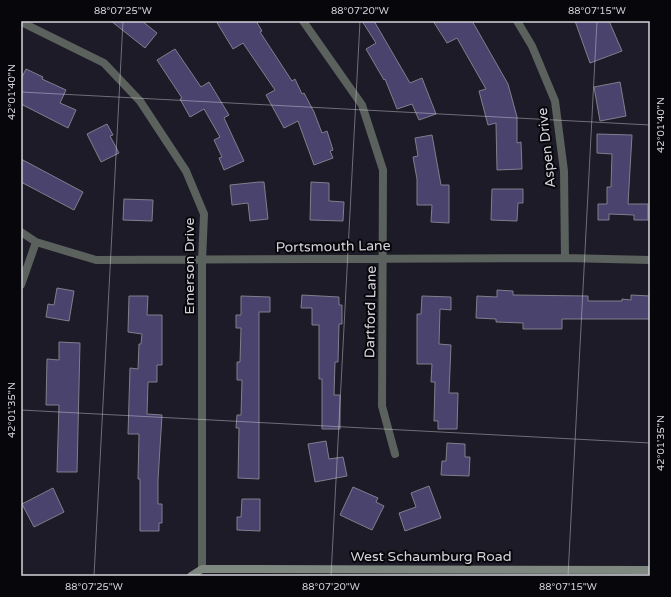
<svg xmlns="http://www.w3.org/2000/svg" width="671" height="597" font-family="'Varela Round',sans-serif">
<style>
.building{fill:#49436e;stroke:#807f8d}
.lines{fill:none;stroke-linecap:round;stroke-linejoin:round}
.minor{stroke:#5b615c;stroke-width:8}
.secondary{stroke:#7e8780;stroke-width:8}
.ticks{fill:none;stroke:#d4d3db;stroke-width:1;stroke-opacity:0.45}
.labels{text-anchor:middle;stroke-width:4;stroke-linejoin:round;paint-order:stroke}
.street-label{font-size:14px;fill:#d4d3db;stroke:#07070b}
.neatline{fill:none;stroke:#d4d3db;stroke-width:1.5}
.ticks-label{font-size:10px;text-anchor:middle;fill:#d4d3db}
</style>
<rect width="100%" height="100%" fill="#1d1b27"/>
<path class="building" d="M 111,21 L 142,21 L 157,33 L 145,48 Z
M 216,21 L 256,21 L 262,31 L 260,32 L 292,81 L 295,79 L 302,94 L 304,93 L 314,112 L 322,133 L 327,131 L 333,150 L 330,151 L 333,158 L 314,165 L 298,121 L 284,128 L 266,95 L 275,90 L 243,43 L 233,49 Z
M 362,21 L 374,21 L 410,83 L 422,78 L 436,114 L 419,120 L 412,104 L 397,109 L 385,79 L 384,80 L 366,49 L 376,43 Z
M 433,21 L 472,21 L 475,26 L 508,84 L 517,117 L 517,143 L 521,142 L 522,169 L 497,170 L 496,123 L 488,125 L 479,91 L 486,89 L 457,38 L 447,43 Z
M 575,21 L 609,21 L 622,51 L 590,63 Z
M 175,49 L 201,87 L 209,82 L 229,115 L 224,118 L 244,161 L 224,170 L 219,158 L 222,157 L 214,140 L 220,137 L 204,109 L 190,117 L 180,99 L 182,98 L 157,60 Z
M 26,69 L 43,77 L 42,79 L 66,90 L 60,103 L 76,110 L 68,128 L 21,104 L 21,79 Z
M 620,82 L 626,116 L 600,121 L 594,87 Z
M 107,124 L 113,135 L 110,136 L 119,153 L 101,162 L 87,134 Z
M 597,134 L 632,135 L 628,204 L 648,204 L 648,220 L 634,220 L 634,215 L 609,214 L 609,220 L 598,220 L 598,204 L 607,204 L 607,187 L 611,187 L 612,154 L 597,153 Z
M 432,135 L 441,185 L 449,185 L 449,223 L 431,222 L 432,205 L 417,205 L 417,179 L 413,157 L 418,156 L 415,138 Z
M 21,159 L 83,192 L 74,210 L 21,182 Z
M 259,182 L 264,182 L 268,219 L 250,221 L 248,203 L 232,205 L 230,185 Z
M 311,182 L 329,183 L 329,201 L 344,202 L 343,221 L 310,220 Z
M 492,189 L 523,189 L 523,203 L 518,203 L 517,221 L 491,220 Z
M 124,199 L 153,200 L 152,221 L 123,220 Z
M 57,288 L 74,291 L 69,321 L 46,317 L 48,304 L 54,305 Z
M 497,290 L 513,291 L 513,295 L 588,296 L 588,301 L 622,301 L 622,299 L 631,300 L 631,295 L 650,296 L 650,319 L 562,319 L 562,329 L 523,329 L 523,323 L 496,322 L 496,319 L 476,318 L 477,296 L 497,297 Z
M 302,295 L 339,297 L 339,305 L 342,305 L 342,324 L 339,324 L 338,362 L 335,362 L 334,395 L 340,395 L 340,429 L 322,429 L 322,379 L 319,379 L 319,325 L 312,325 L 312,308 L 301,308 Z
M 129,296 L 148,296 L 147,315 L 162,315 L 162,365 L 157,365 L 157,382 L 148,382 L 147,414 L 162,415 L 158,480 L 158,504 L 162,504 L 162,523 L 159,523 L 159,531 L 140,531 L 140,479 L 138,479 L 139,434 L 128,434 L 130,368 L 138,369 L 139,344 L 141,344 L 142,334 L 128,332 Z
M 241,296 L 270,297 L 270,312 L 259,312 L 259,479 L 238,478 L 239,428 L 236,428 L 237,415 L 241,415 L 242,380 L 237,380 L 237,362 L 240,362 L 241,328 L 236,328 L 236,315 L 241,315 Z
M 422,296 L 451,297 L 451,310 L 440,309 L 439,344 L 451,345 L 449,393 L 458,393 L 457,429 L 438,429 L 438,421 L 434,421 L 435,382 L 431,382 L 432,364 L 417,364 L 417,314 L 421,314 Z
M 59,342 L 80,343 L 77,472 L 57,472 L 59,405 L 46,405 L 47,359 L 59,360 Z
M 326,441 L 329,459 L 343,457 L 347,476 L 315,482 L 308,444 Z
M 447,443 L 465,444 L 465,457 L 470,457 L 469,476 L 441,475 L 442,461 L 446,461 Z
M 429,486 L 441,518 L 405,531 L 399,513 L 416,507 L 411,493 Z
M 353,487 L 378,498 L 376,502 L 384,506 L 372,530 L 340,515 Z
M 53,488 L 64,512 L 34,527 L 22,504 Z
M 242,499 L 260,499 L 260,531 L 237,530 L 237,517 L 241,517 Z"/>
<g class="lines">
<path class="minor" d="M 303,21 L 362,105 L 383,170 L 382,406 L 395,454
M 517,21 L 532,46 L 555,101 L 564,171 L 565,258
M 21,22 L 104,63 L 140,101 L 186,171 L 204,214 L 202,261 L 202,569
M 21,232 L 36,242 L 96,260 L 565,258 L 650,260
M 21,285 L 36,242"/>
<path class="secondary" d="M 191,576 L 202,569 L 650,570"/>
</g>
<path class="ticks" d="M 21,92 L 650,125M 21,410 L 650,443M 94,576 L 123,21M 331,576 L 360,21M 568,576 L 597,21"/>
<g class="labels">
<g class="street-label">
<text transform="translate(546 148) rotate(-96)" y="5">Aspen Drive</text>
<text transform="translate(333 246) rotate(-1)" y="5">Portsmouth Lane</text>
<text transform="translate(189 266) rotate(-90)" y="5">Emerson Drive</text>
<text transform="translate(370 312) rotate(-89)" y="5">Dartford Lane</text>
<text x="431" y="561">West Schaumburg Road</text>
</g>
</g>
<rect width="671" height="597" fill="none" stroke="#07070b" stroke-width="44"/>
<rect x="22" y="22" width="627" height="553" class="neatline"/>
<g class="ticks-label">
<text x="123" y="14">88°07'25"W</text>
<text x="360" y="14">88°07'20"W</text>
<text x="597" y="14">88°07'15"W</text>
<text transform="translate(11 92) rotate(-90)" y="4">42°01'40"N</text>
<text transform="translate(660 125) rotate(-90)" y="4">42°01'40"N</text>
<text transform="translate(11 410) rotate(-90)" y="4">42°01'35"N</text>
<text transform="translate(660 443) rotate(-90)" y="4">42°01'35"N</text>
<text x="94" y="590">88°07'25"W</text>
<text x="331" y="590">88°07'20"W</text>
<text x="568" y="590">88°07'15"W</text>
</g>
</svg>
